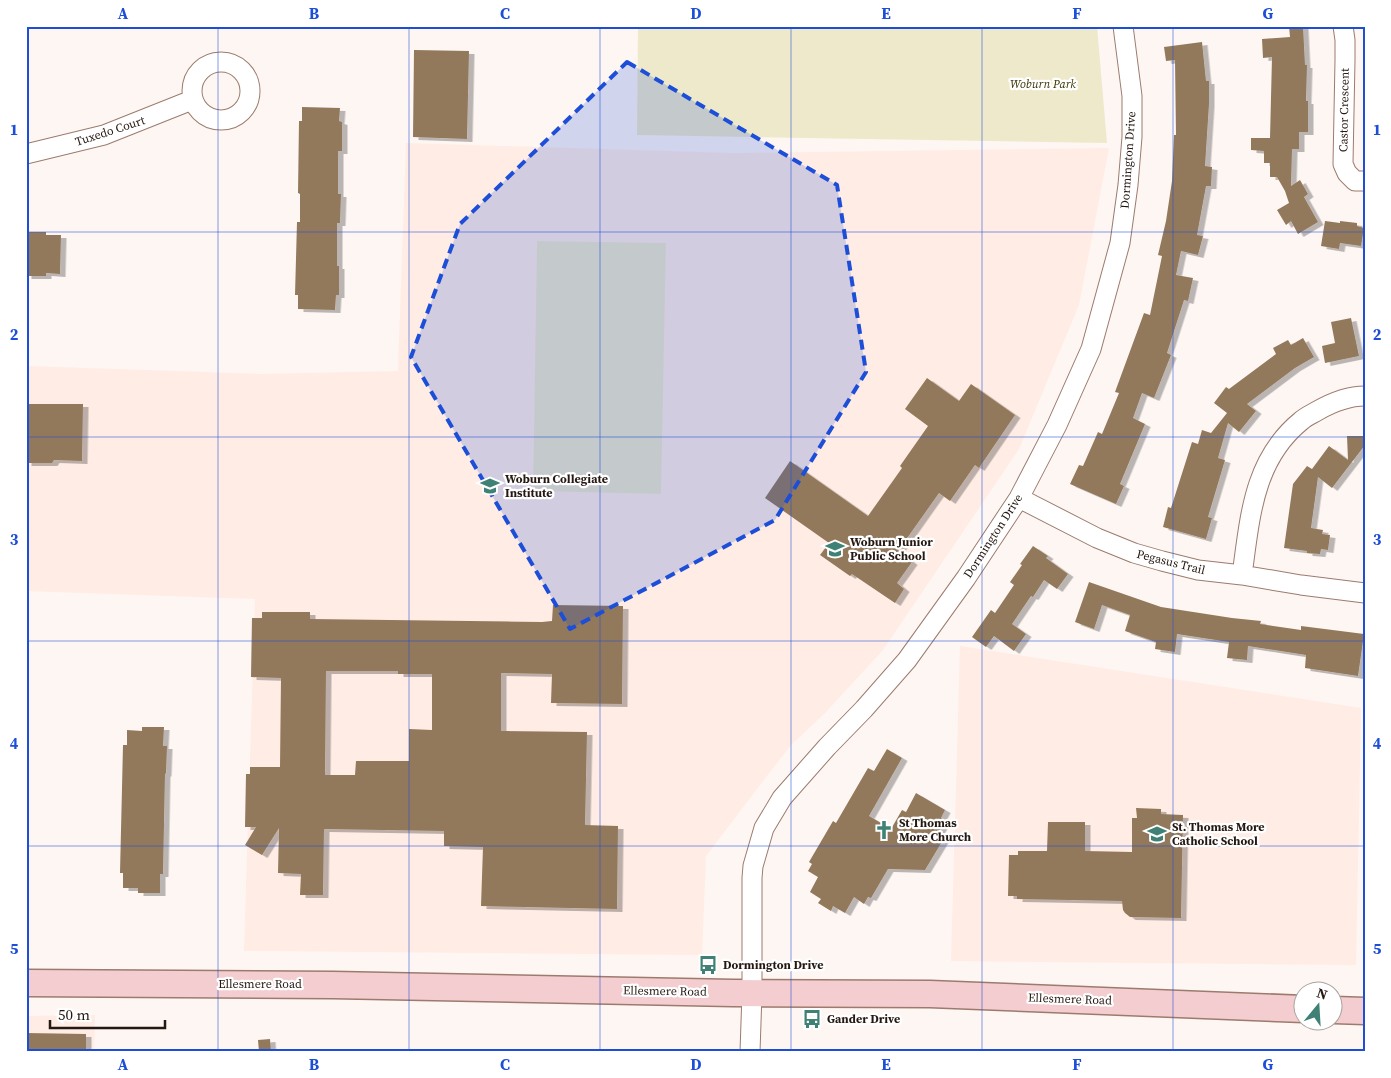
<svg xmlns="http://www.w3.org/2000/svg" width="1391" height="1078" font-family="'Source Serif 4',serif">
<style>
.built{fill:#ffece4}
.green{fill:#eee9ca}
.building{fill:#92795c;fill-rule:evenodd;filter:url(#shadow)}
.lines{fill:none;stroke-linecap:round;stroke-linejoin:round}
.minor-casing{stroke:#9c7b6d;stroke-width:21}
.secondary-casing{stroke:#9c7b6d;stroke-width:29}
.minor{stroke:#fff;stroke-width:19}
.secondary{stroke:#f4cdd0;stroke-width:26}
.marked{fill:#1d4ed8;fill-opacity:0.2;stroke:#1d4ed8;stroke-width:4;stroke-dasharray:10 6;stroke-linejoin:round}
.grid{fill:none;stroke:#1d4ed8;stroke-width:1;stroke-opacity:0.55}
.labels{text-anchor:middle;stroke-width:4.5;stroke-linejoin:round;paint-order:stroke}
.park-label{font-size:12px;font-style:italic;fill:#3a3200;stroke:#fff}
.street-label{font-size:12px;fill:#251812;stroke:#fff}
.poi-label{font-size:12px;font-weight:bold;fill:#251812;stroke:#fff;text-anchor:start}
.neatline{fill:none;stroke:#1d4ed8;stroke-width:2}
.grid-label{font-size:16px;text-anchor:middle;font-weight:bold;fill:#1d4ed8}
</style>
<defs>
<filter id="shadow"><feDropShadow dx="5.5" dy="3" stdDeviation="0" flood-color="#0004"/></filter>
</defs>
<rect width="100%" height="100%" fill="#fef6f3"/>
<path class="built" d="M 406,143 L 735,153 L 1109,148 L 1079,305 L 1019,449 L 883,650 L 825,713 L 791,745 L 763,781 L 706,856 L 702,955 L 244,951 L 255,599 L 26,591 L 26,366 L 262,374 L 398,371 Z
M 960,646 L 1361,708 L 1356,965 L 951,961 Z
M 95,1015 L 94,1052 L 26,1052 L 26,1016 Z"/>
<path class="green" d="M 638,26 L 1097,26 L 1107,143 L 637,135 Z
M 537,241 L 666,243 L 661,494 L 533,491 Z"/>
<path class="building" d="M 1289,26 L 1303,26 L 1305,65 L 1307,65 L 1306,101 L 1308,101 L 1308,132 L 1299,132 L 1299,149 L 1292,149 L 1291,186 L 1300,180 L 1308,194 L 1304,197 L 1318,222 L 1298,234 L 1291,221 L 1286,225 L 1277,210 L 1289,203 L 1285,191 L 1277,177 L 1270,177 L 1270,163 L 1264,163 L 1264,151 L 1251,150 L 1251,138 L 1270,138 L 1272,57 L 1263,58 L 1262,39 L 1290,37 Z
M 1202,42 L 1206,81 L 1209,81 L 1209,104 L 1205,166 L 1212,167 L 1211,186 L 1206,186 L 1197,235 L 1203,236 L 1198,255 L 1181,251 L 1176,275 L 1193,278 L 1188,301 L 1184,300 L 1167,353 L 1171,355 L 1154,398 L 1142,393 L 1133,418 L 1145,424 L 1120,484 L 1124,486 L 1116,504 L 1070,484 L 1079,465 L 1083,466 L 1098,432 L 1102,434 L 1119,393 L 1115,392 L 1144,313 L 1150,315 L 1162,256 L 1158,255 L 1166,221 L 1172,181 L 1174,135 L 1176,135 L 1175,60 L 1166,61 L 1164,47 Z
M 414,50 L 469,51 L 467,139 L 413,137 Z
M 302,107 L 340,108 L 339,121 L 342,122 L 342,151 L 338,151 L 338,194 L 341,194 L 340,223 L 337,223 L 337,266 L 339,266 L 339,295 L 336,295 L 335,310 L 298,309 L 298,295 L 295,295 L 297,222 L 300,222 L 300,194 L 298,193 L 299,121 L 302,121 Z
M 1325,221 L 1340,223 L 1340,221 L 1357,223 L 1357,226 L 1364,228 L 1361,246 L 1340,243 L 1339,249 L 1321,246 Z
M 26,232 L 46,232 L 46,235 L 61,235 L 60,274 L 46,273 L 46,276 L 26,276 Z
M 1351,318 L 1359,356 L 1325,363 L 1322,346 L 1335,343 L 1331,322 Z
M 1303,338 L 1314,357 L 1295,368 L 1247,404 L 1256,411 L 1239,432 L 1228,423 L 1218,458 L 1225,460 L 1208,517 L 1212,518 L 1206,539 L 1163,527 L 1168,507 L 1171,508 L 1192,442 L 1198,444 L 1202,430 L 1211,433 L 1227,413 L 1214,403 L 1226,387 L 1229,389 L 1276,354 L 1273,348 L 1288,340 L 1291,345 Z
M 927,378 L 959,401 L 971,384 L 1015,415 L 979,468 L 975,465 L 950,501 L 939,493 L 898,551 L 912,562 L 897,583 L 904,589 L 895,603 L 852,574 L 850,576 L 820,555 L 829,543 L 765,498 L 790,461 L 868,516 L 902,468 L 900,466 L 928,426 L 905,409 Z
M 26,404 L 83,404 L 82,461 L 54,460 L 52,463 L 26,463 Z
M 1347,436 L 1365,436 L 1365,445 L 1332,488 L 1318,477 L 1311,528 L 1323,530 L 1322,534 L 1330,535 L 1328,550 L 1321,549 L 1320,554 L 1307,553 L 1307,551 L 1284,548 L 1293,484 L 1307,466 L 1312,469 L 1329,446 L 1348,460 Z
M 1033,546 L 1048,556 L 1046,558 L 1068,574 L 1057,589 L 1044,580 L 1033,597 L 1031,596 L 1012,624 L 1026,634 L 1014,651 L 994,636 L 986,647 L 972,637 L 991,610 L 995,613 L 1014,585 L 1010,582 L 1022,565 L 1020,564 Z
M 1089,582 L 1161,607 L 1232,618 L 1261,621 L 1260,624 L 1301,630 L 1301,626 L 1364,634 L 1358,676 L 1305,668 L 1306,655 L 1248,646 L 1247,660 L 1227,658 L 1229,642 L 1177,634 L 1175,652 L 1155,649 L 1156,642 L 1125,631 L 1130,615 L 1102,605 L 1094,629 L 1075,622 Z
M 553,605 L 623,606 L 622,704 L 551,703 L 552,674 L 501,673 L 501,731 L 587,732 L 585,825 L 618,826 L 617,909 L 481,906 L 483,847 L 444,846 L 444,831 L 324,829 L 323,895 L 300,895 L 301,874 L 278,873 L 279,828 L 262,855 L 245,845 L 256,827 L 245,827 L 246,774 L 250,774 L 250,767 L 280,767 L 281,678 L 251,677 L 252,618 L 262,618 L 262,612 L 310,612 L 310,619 L 542,622 L 552,621 ZM 326,671 L 398,671 L 398,674 L 432,674 L 432,730 L 409,729 L 409,761 L 356,761 L 355,775 L 325,775 Z
M 142,727 L 164,727 L 163,746 L 167,746 L 166,774 L 165,773 L 163,874 L 160,874 L 160,893 L 138,893 L 138,888 L 123,888 L 123,873 L 120,873 L 123,745 L 127,745 L 127,730 L 142,731 Z
M 887,749 L 902,758 L 869,816 L 891,829 L 902,810 L 906,812 L 916,793 L 945,810 L 941,818 L 945,821 L 939,831 L 946,835 L 925,870 L 888,869 L 871,898 L 868,897 L 864,904 L 854,897 L 845,913 L 833,906 L 831,911 L 818,903 L 821,899 L 810,892 L 818,877 L 808,871 L 812,864 L 809,862 L 833,821 L 836,823 L 868,768 L 874,771 Z
M 1136,808 L 1161,809 L 1161,814 L 1183,815 L 1181,918 L 1130,917 L 1125,913 L 1123,910 L 1122,901 L 1017,899 L 1017,896 L 1008,896 L 1009,855 L 1018,855 L 1018,851 L 1047,851 L 1048,822 L 1085,822 L 1085,851 L 1132,852 L 1132,818 L 1137,818 Z
M 26,1033 L 86,1034 L 86,1052 L 26,1052 Z
M 270,1039 L 271,1052 L 259,1052 L 258,1040 Z"/>
<g class="lines">
<g class="minor-casing">
<path id="minor" d="M 1343,26 L 1345,40 L 1345,60 L 1343,164 L 1347,173 L 1355,181 L 1365,181
M192 91a29 29 0 1 1 58 0a29 29 0 1 1-58 0Z
M 26,154 L 104,135 L 192,100
M 1019,498 L 1097,538 L 1134,553 L 1162,561 L 1198,570 L 1242,575 L 1301,585 L 1365,593
M 1242,575 C 1250,518 1253,460 1301,421 C 1305,417 1312,414 1317,411 C 1331,403 1348,396 1365,396
M 750,1052 L 752,993 L 752,878 L 753,866 L 764,828 L 782,798 L 827,747 L 864,709 L 907,660 L 966,578 L 1019,498 L 1057,425 L 1091,349 L 1120,243 L 1128,185 L 1132,137 L 1132,96 L 1123,26"/>
</g>
<g class="secondary-casing">
<path id="secondary" d="M 26,983 L 333,985 L 733,993 L 930,994 L 1304,1009
M 1334,1010 L 1365,1011"/>
</g>
<use href="#minor" class="minor"/>
<use href="#secondary" class="secondary"/>
</g>
<path class="marked" d="M 627,62 L 837,185 L 866,372 L 775,520 L 570,629 L 411,357 L 460,224 Z"/>
<path class="grid" d="M 218,26 L 218,1052M 409,26 L 409,1052M 600,26 L 600,1052M 791,26 L 791,1052M 982,26 L 982,1052M 1173,26 L 1173,1052M 26,232 L 1365,232M 26,437 L 1365,437M 26,641 L 1365,641M 26,846 L 1365,846"/>
<defs>
<g id="school-bare" transform="scale(1.5)"><path d="M0-5L7-2L0 1L-7-2ZM-4 1L0 2.5L4 1V4Q0 6-4 4Z" fill="#3f8275" stroke="#fff" stroke-width="2.5" paint-order="stroke"/></g>
<g id="church-bare" transform="scale(1.5)"><path d="M-1.2-6h2.4v3.5h3.3v2.4h-3.3V6h-2.4V-.1h-3.3v-2.4h3.3Z" fill="#3f8275" stroke="#fff" stroke-width="2.5" paint-order="stroke"/></g>
<g id="bus-bare" transform="scale(1.5)"><path d="M-5-6H5V4H4V6H2V4H-2V6H-4V4H-5ZM-3.5-4V0h7V-4ZM-3.5 1.2v1.5H-2V1.2ZM2 1.2v1.5H3.5V1.2Z" fill="#3f8275" stroke="#fff" stroke-width="2.5" paint-order="stroke"/></g>
</defs>
<g fill-rule="evenodd">
<use href="#school-bare" x="490" y="486"/>
<use href="#school-bare" x="835" y="549"/>
<use href="#church-bare" x="884" y="830"/>
<use href="#school-bare" x="1157" y="834"/>
<use href="#bus-bare" x="708" y="965"/>
<use href="#bus-bare" x="812" y="1019"/>
</g>
<g class="labels">
<g class="park-label">
<text x="1043" y="88">Woburn Park</text>
</g>
<g class="street-label">
<text transform="translate(1344 110) rotate(-89)" y="4">Castor Crescent</text>
<text transform="translate(110 131) rotate(-18)" y="4">Tuxedo Court</text>
<text transform="translate(1128 160) rotate(-86)" y="4">Dormington Drive</text>
<text transform="translate(993 536) rotate(-57)" y="4">Dormington Drive</text>
<text transform="translate(1171 562) rotate(14)" y="4">Pegasus Trail</text>
<text x="260" y="988">Ellesmere Road</text>
<text transform="translate(665 991) rotate(1)" y="4">Ellesmere Road</text>
<text transform="translate(1070 999) rotate(2)" y="4">Ellesmere Road</text>
</g>
<g class="poi-label">
<text x="505" y="483">Woburn Collegiate<tspan x="505" dy="14">Institute</tspan></text>
<text x="850" y="546">Woburn Junior<tspan x="850" dy="14">Public School</tspan></text>
<text x="899" y="827">St Thomas<tspan x="899" dy="14">More Church</tspan></text>
<text x="1172" y="831">St. Thomas More<tspan x="1172" dy="14">Catholic School</tspan></text>
<text x="723" y="969">Dormington Drive</text>
<text x="827" y="1023">Gander Drive</text>
</g>
</g>
<rect width="1391" height="1078" fill="none" stroke="#ffffff" stroke-width="55"/>
<g transform="translate(1318 1006) rotate(18)"><circle r="24" fill="#ffffff" stroke="#a8a3a0"/>
<path d="M0-4L9 19L0 12L-9 19Z" fill="#3f8275"/>
<text y="-8" font-size="14" font-weight="bold" text-anchor="middle" fill="#251812">N</text>
</g>
<path d="M50 1020v8h115v-8" fill="none" stroke="#251812" stroke-width="2.5"/>
<text x="58" y="1020" font-size="15" fill="#251812" stroke="#ffffff" stroke-width="4" paint-order="stroke">50 m</text>
<rect x="28" y="28" width="1336" height="1022" class="neatline"/>
<g class="grid-label">
<text x="123" y="19">A</text>
<text x="314" y="19">B</text>
<text x="505" y="19">C</text>
<text x="696" y="19">D</text>
<text x="886" y="19">E</text>
<text x="1077" y="19">F</text>
<text x="1268" y="19">G</text>
<text x="14" y="135">1</text>
<text x="1377" y="135">1</text>
<text x="14" y="340">2</text>
<text x="1377" y="340">2</text>
<text x="14" y="545">3</text>
<text x="1377" y="545">3</text>
<text x="14" y="749">4</text>
<text x="1377" y="749">4</text>
<text x="14" y="954">5</text>
<text x="1377" y="954">5</text>
<text x="123" y="1070">A</text>
<text x="314" y="1070">B</text>
<text x="505" y="1070">C</text>
<text x="696" y="1070">D</text>
<text x="886" y="1070">E</text>
<text x="1077" y="1070">F</text>
<text x="1268" y="1070">G</text>
</g>
</svg>
